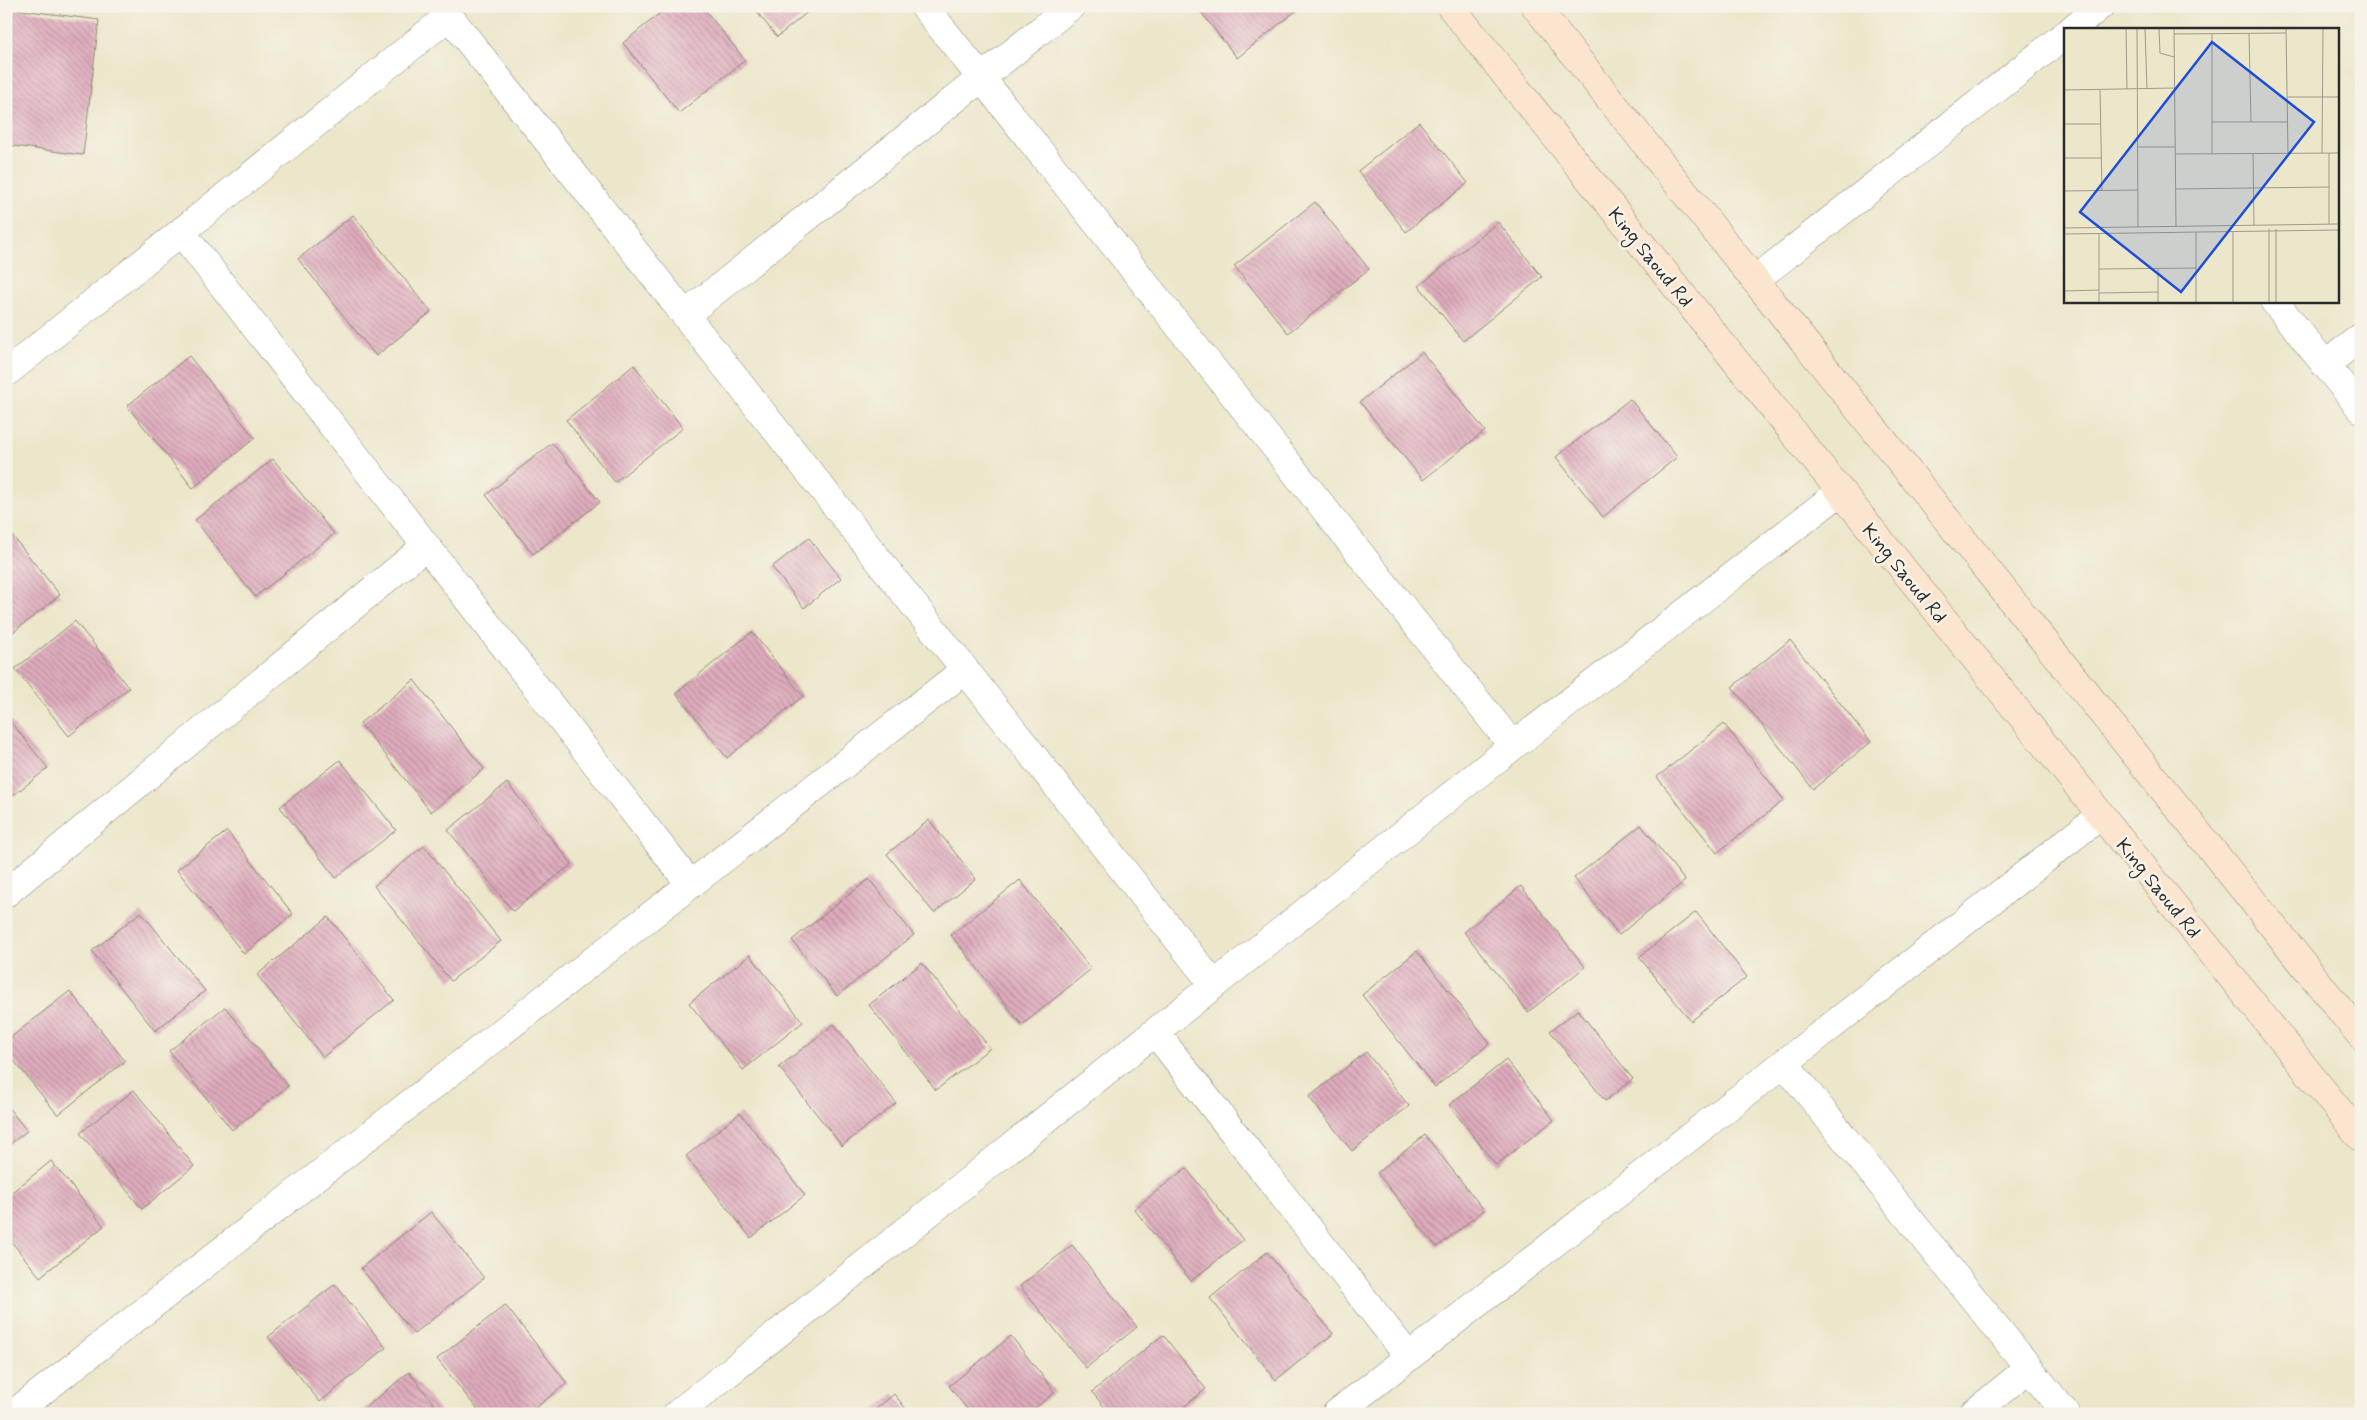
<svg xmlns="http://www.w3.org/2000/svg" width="2367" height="1420" font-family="Mynerve,sans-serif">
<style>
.building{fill:url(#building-back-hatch)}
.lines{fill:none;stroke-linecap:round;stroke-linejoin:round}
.minor-casing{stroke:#8c887a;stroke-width:29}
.secondary-casing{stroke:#8c887a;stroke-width:29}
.minor{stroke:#fff;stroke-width:28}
.secondary{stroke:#fbe5cf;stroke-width:28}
.labels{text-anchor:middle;stroke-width:5;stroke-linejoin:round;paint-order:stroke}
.street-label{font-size:20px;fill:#2b2b2b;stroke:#f7f3e8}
.inset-road{fill:none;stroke:#9f9b8a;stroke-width:1}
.view{fill:#1d4ed8;fill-opacity:0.15;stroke:#1d4ed8;stroke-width:2.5}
.inset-edge{fill:none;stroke:#2b2b2b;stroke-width:2.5}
</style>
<defs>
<pattern id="building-back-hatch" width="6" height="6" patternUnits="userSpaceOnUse" patternTransform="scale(1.25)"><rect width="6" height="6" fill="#dfacbd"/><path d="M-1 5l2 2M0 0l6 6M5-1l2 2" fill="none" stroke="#b58c9a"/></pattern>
</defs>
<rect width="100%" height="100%" fill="#f7f3e8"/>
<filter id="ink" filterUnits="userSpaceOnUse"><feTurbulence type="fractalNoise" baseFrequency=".02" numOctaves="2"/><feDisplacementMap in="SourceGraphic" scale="10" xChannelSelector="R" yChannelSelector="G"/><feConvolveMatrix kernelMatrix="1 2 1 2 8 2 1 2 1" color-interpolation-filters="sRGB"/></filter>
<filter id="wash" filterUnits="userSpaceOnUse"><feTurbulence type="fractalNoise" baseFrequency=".0096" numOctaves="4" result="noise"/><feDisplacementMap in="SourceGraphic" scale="20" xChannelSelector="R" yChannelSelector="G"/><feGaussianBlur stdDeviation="1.12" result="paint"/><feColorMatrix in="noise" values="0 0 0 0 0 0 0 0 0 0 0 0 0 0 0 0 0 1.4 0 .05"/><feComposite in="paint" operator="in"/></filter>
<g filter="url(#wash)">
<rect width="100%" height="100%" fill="#ece6ca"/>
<g id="blocks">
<path class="building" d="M 669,6 L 702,6 L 745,60 L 679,113 L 623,43 Z
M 752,6 L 815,6 L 777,37 Z
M 1196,6 L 1302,6 L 1237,58 Z
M 6,8 L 99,20 L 83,155 L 6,145 Z
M 1419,122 L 1468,183 L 1406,232 L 1358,171 Z
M 1315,202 L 1369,269 L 1288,333 L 1234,266 Z
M 353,215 L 431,312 L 376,356 L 298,259 Z
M 1498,222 L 1542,277 L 1463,341 L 1419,286 Z
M 1422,352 L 1485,431 L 1423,480 L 1360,402 Z
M 189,356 L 255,438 L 193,488 L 127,406 Z
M 634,365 L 683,428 L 615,482 L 566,420 Z
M 1630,399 L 1677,457 L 1603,517 L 1556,457 Z
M 552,443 L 600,502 L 533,554 L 486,495 Z
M 273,459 L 334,534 L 255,597 L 195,520 Z
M 6,528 L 60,595 L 6,638 Z
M 809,538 L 841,578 L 804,608 L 772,567 Z
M 75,621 L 129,688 L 69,736 L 15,669 Z
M 752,632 L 803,696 L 727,758 L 676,693 Z
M 1790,640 L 1871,742 L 1813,789 L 1732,687 Z
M 414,680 L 484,769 L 431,812 L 360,723 Z
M 6,716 L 48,768 L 6,801 Z
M 1724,724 L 1784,800 L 1717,853 L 1657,777 Z
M 340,760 L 396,830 L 336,878 L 280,807 Z
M 507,783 L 572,864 L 513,911 L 448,830 Z
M 929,820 L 976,879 L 934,913 L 887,854 Z
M 1641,825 L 1685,881 L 1619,935 L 1574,878 Z
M 227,831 L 293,914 L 244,954 L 177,870 Z
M 424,846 L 501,941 L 451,981 L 374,886 Z
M 869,879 L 914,935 L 837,996 L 792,940 Z
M 1020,880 L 1091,969 L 1022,1025 L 951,935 Z
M 1521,886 L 1585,967 L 1528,1012 L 1464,932 Z
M 141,912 L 205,991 L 155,1031 L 92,951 Z
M 1696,912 L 1747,977 L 1691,1021 L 1639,957 Z
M 328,917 L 394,1000 L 323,1057 L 257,975 Z
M 1417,951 L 1490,1043 L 1435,1087 L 1362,995 Z
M 750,955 L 803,1022 L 743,1070 L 689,1003 Z
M 922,963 L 990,1048 L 936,1090 L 869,1005 Z
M 70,991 L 125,1061 L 58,1115 L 6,1051 L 6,1041 Z
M 225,1007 L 288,1086 L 232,1130 L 169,1051 Z
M 1578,1010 L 1633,1079 L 1605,1101 L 1550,1031 Z
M 834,1024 L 896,1103 L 842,1146 L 779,1067 Z
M 1366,1052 L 1409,1106 L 1352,1151 L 1309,1097 Z
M 1506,1060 L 1554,1120 L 1496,1165 L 1449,1105 Z
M 134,1090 L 194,1166 L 142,1209 L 80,1133 Z
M 6,1105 L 27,1131 L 6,1147 Z
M 740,1113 L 805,1195 L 751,1238 L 686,1156 Z
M 1425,1135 L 1484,1210 L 1437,1247 L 1377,1173 Z
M 51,1161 L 104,1226 L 40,1277 L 6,1235 L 6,1197 Z
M 1186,1168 L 1243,1240 L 1191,1281 L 1134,1209 Z
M 431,1212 L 484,1278 L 414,1334 L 361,1268 Z
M 1072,1245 L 1137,1327 L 1086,1368 L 1020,1286 Z
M 1267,1252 L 1333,1334 L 1276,1380 L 1210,1298 Z
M 335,1284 L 386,1348 L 320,1402 L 268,1337 Z
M 505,1305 L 567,1383 L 528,1414 L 481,1414 L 437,1359 Z
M 1163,1335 L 1206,1389 L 1175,1414 L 1110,1414 L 1092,1392 Z
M 1011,1336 L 1055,1392 L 1028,1414 L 971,1414 L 949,1386 Z
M 409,1372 L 442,1414 L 358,1414 Z
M 894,1394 L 910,1414 L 870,1414 Z"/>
</g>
</g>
<g filter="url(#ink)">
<use href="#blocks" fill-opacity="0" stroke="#8c887a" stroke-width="1"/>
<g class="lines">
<g class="minor-casing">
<path id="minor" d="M 441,6 L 1214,985
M 924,6 L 1513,746
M 2072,29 L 2100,6
M 181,232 L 690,884
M 1755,280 L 2066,34
M 2274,301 L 2361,409
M 685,315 L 1071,6
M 2325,365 L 2361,337
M 6,373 L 449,16
M 6,893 L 426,546
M 1155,1032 L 1409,1357
M 1784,1063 L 2066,1414
M 13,1414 L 965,670
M 677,1414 L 1513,746 L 1840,492
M 1336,1414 L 2101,815
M 1973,1414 L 2029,1368"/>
</g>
<g class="secondary-casing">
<path id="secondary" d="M 1450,6 L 2361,1138
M 1535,6 L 2361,1036"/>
</g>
<use href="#minor" class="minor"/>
<use href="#secondary" class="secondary"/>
</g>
</g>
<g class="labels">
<g class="street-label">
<text transform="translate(1651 257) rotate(51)" y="7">King Saoud Rd</text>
<text transform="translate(1905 573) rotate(51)" y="7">King Saoud Rd</text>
<text transform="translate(2159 888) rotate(51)" y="7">King Saoud Rd</text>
</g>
</g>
<g transform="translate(2064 28)">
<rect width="275" height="275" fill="#ece6ca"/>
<path class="inset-road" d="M 62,1 L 63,61M 73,1 L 74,199M 81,1 L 83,60M 95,1 L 96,25 L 110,29M 110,1 L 112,198M 222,1 L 224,125M 148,5 L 148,125M 185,5 L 187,94M 110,6 L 222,5M 36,61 L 38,163M 0,62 L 111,60M 223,69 L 275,69M 148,94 L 223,94M 0,96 L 37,96M 74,119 L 111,119M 189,125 L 190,197M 258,125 L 259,1M 265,125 L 265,196M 111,126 L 275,125M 0,130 L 37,130M 112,161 L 265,159M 0,163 L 74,162M 0,200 L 275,196M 205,201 L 205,274M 212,201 L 212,274M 132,204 L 132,274M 169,204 L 169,274M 35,205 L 35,274M 0,206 L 275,202M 94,240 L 94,274M 35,241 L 132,240M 0,263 L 35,262M 35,265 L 94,264"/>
<path class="view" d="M 148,14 L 250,94 L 117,264 L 16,184 Z"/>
<rect width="275" height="275" class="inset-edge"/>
</g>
<rect width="2367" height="1420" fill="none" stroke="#f7f3e8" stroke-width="25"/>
</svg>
